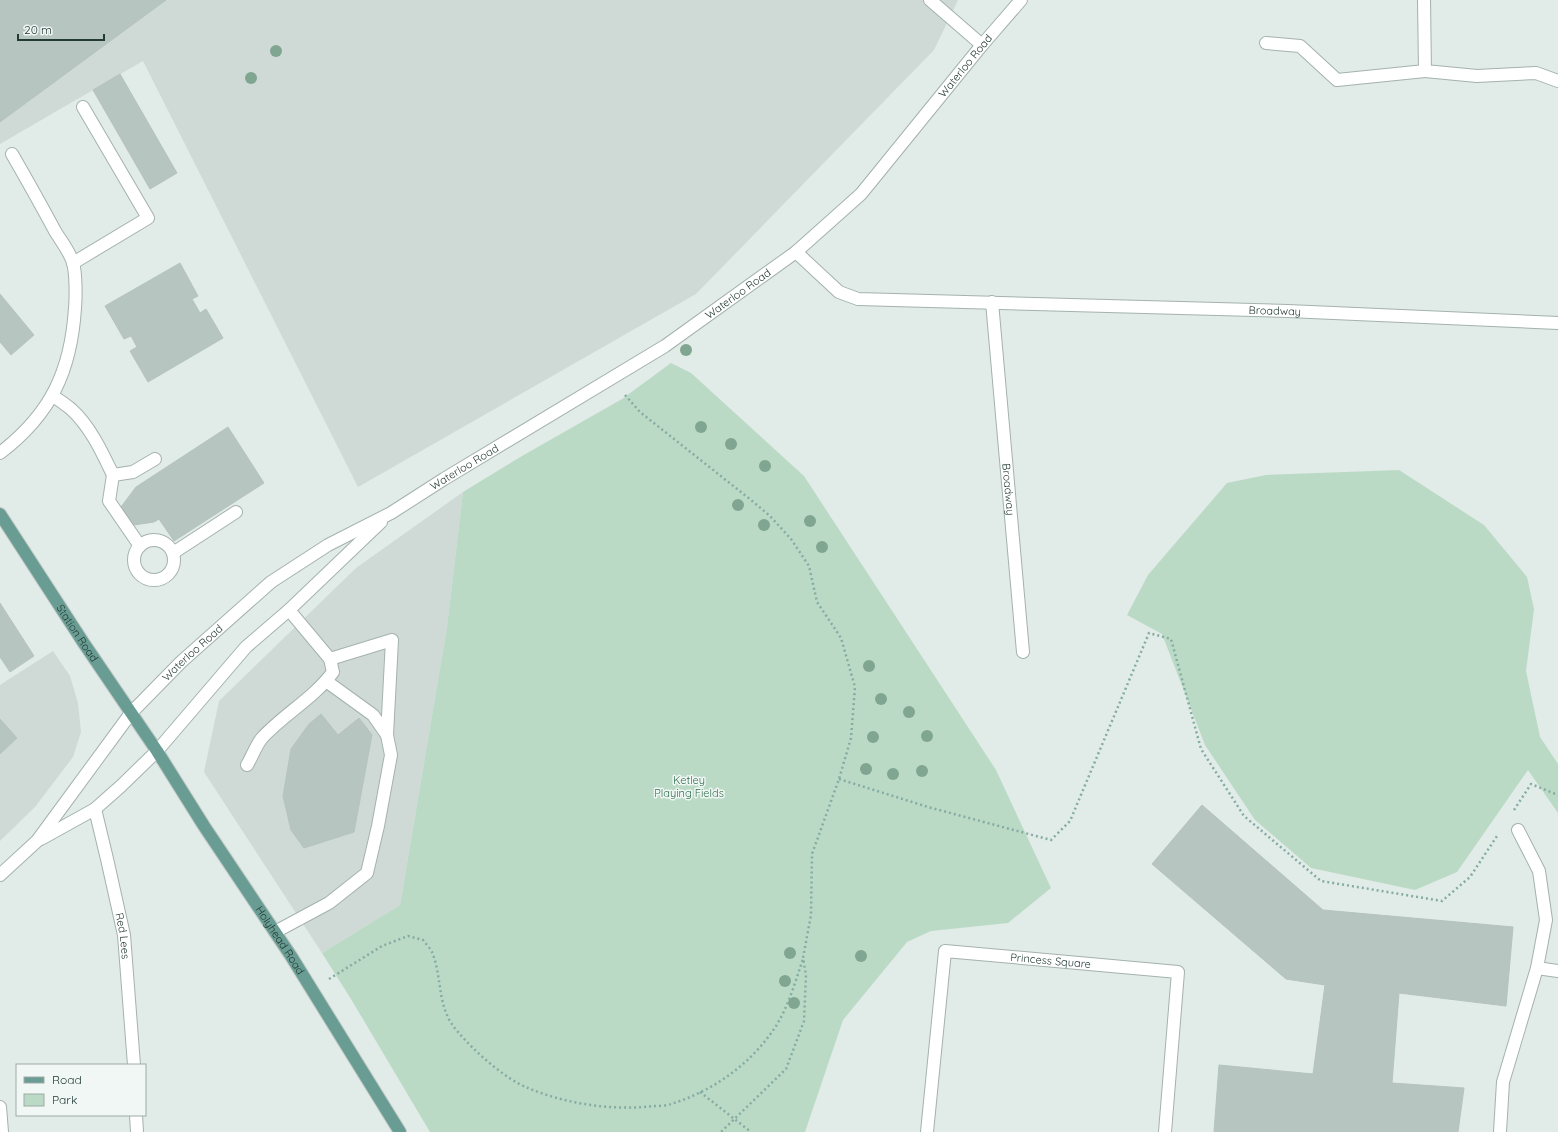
<svg xmlns="http://www.w3.org/2000/svg" width="1558" height="1132" font-family="Quicksand,sans-serif">
<style>
.built{fill:#cfdad6}
.green{fill:#bbdac6}
.building{fill:#b7c5c0;stroke:#b4c4be}
.lines{fill:none;stroke-linecap:round;stroke-linejoin:round}
.minor-casing{stroke:#a4b2ae;stroke-width:14}
.major-casing{stroke:#c1c8c6;stroke-width:14}
.path{stroke:#84aca2;stroke-width:2.5;stroke-dasharray:2 3;stroke-linecap:butt}
.minor{stroke:#fff;stroke-width:12}
.major{stroke:#699d93;stroke-width:12}
.tree{fill:#80a692}
.labels{text-anchor:middle;stroke-width:3;stroke-linejoin:round;paint-order:stroke}
.street-label{font-size:11px;fill:#233a35;stroke:#f1f7f5}
.park-label{font-size:11px;fill:#306e4c;stroke:#f1f7f5}
</style>
<rect width="100%" height="100%" fill="#e1ebe7"/>
<path class="built" d="M 0,0 L 958,0 L 934,50 L 696,294 L 358,487 L 143,61 L 0,144 Z
M 463,492 L 447,627 L 400,905 L 322,953 L 204,772 L 219,701 L 356,568 Z
M 53,651 L 70,676 L 78,703 L 81,732 L 73,757 L 35,807 L 0,841 L 0,685 Z"/>
<path class="green" d="M 671,363 L 691,373 L 804,476 L 996,770 L 1051,888 L 1008,923 L 931,931 L 907,942 L 843,1020 L 805,1132 L 430,1132 L 351,999 L 322,953 L 400,905 L 447,627 L 463,492 L 522,456 L 622,399 Z
M 1399,470 L 1484,525 L 1527,577 L 1534,609 L 1526,671 L 1540,737 L 1558,764 L 1558,813 L 1528,770 L 1457,872 L 1415,890 L 1311,868 L 1255,820 L 1205,745 L 1162,634 L 1127,615 L 1148,575 L 1227,483 L 1266,475 Z"/>
<path class="building" d="M 0,0 L 166,0 L 0,122 Z
M 120,74 L 177,173 L 150,189 L 93,90 Z
M 180,263 L 198,296 L 192,299 L 200,313 L 206,309 L 223,338 L 148,382 L 130,351 L 137,347 L 131,336 L 124,339 L 105,306 Z
M 0,294 L 34,335 L 11,355 L 0,342 Z
M 228,427 L 264,483 L 174,541 L 159,519 L 154,522 L 134,525 L 121,507 L 136,487 Z
M 0,603 L 34,656 L 10,672 L 0,657 Z
M 321,714 L 338,735 L 359,718 L 372,735 L 354,832 L 304,848 L 291,830 L 283,796 L 291,749 L 309,724 Z
M 0,719 L 17,738 L 0,754 Z
M 1202,805 L 1323,910 L 1513,927 L 1506,1006 L 1399,993 L 1392,1083 L 1464,1088 L 1458,1132 L 1214,1132 L 1219,1065 L 1313,1074 L 1325,985 L 1286,979 L 1152,864 Z"/>
<g class="lines">
<g class="minor-casing">
<g id="minor">
<path d="M 930,0 L 982,45"/>
<path d="M 1424,0 L 1425,71 L 1477,76 L 1536,73 L 1558,81"/>
<path d="M 1266,43 L 1300,46 L 1337,80 L 1425,71"/>
<path id="s1" d="M 796,252 L 839,292 L 858,299 L 1288,311 L 1558,323"/>
<path d="M 73,263 L 148,218 L 83,107"/>
<path id="s2" d="M 992,302 L 1023,652"/>
<path d="M 53,396 C 59,400 65,404 71,409 C 90,426 102,452 113,475 L 133,472 L 155,459"/>
<path d="M 0,453 C 51,414 71,371 75,308 C 76,297 76,273 73,263 C 70,252 61,241 55,231 C 41,205 27,180 12,154"/>
<path d="M 113,475 L 109,501 L 140,546"/>
<circle cx="154" cy="560" r="20"/>
<path d="M 173,553 L 236,512"/>
<path d="M 330,659 L 392,640 L 387,735"/>
<path d="M 247,765 C 252,757 256,745 262,738 C 284,714 314,698 333,672 L 330,659 L 289,610"/>
<path id="s3" d="M 95,809 L 107,859 L 124,935 L 134,1065"/>
<path d="M 1518,830 L 1539,871 L 1546,920 L 1537,968"/>
<path d="M 41,839 L 95,809 L 121,786 L 157,751 L 246,647 L 289,610 L 381,522"/>
<path id="s4" d="M 0,875 L 37,841 L 131,713 L 181,662 L 271,582 L 328,545 L 391,513 L 444,479 L 665,346 L 796,252 L 861,194 L 982,45 L 1021,0"/>
<path d="M 275,932 L 329,903 L 367,873 L 378,826 L 391,755 L 387,735 L 373,715 L 326,681"/>
<path d="M 0,1107 L 2,1132"/>
<path d="M 136,1115 L 137,1132"/>
<path id="s5" d="M 927,1132 L 945,951 L 1178,972 L 1165,1132"/>
<path d="M 1500,1132 L 1503,1082 L 1537,968 L 1558,971"/>
</g>
</g>
<g class="major-casing">
<g id="major">
<path id="s6" d="M 0,514 L 83,642 L 157,751 L 204,826 L 291,956 L 400,1132"/>
</g>
</g>
<path class="path" d="M 625,395 L 640,412 L 751,500 L 770,516 L 791,539 L 809,566 L 817,602 L 841,638 L 855,687 L 851,738 L 839,779 L 812,854 L 811,915 L 803,958 L 806,975 L 804,1021 L 786,1069 L 721,1132
M 839,779 L 928,807 L 1051,840 L 1070,821 L 1149,633 L 1171,639 L 1201,749 L 1244,816 L 1321,881 L 1442,901 L 1470,877 L 1497,836
M 1514,810 L 1531,784 L 1558,795
M 329,979 L 382,946 L 408,936 L 423,940 C 426,944 430,948 432,952 C 443,979 436,1008 458,1032 C 474,1051 505,1079 528,1088 C 566,1104 613,1111 653,1106 C 659,1106 666,1106 671,1104 C 710,1092 745,1068 769,1036 C 787,1013 794,985 803,959
M 700,1092 L 751,1132"/>
<use href="#minor" class="minor"/>
<use href="#major" class="major"/>
</g>
<g class="tree">
<circle cx="276" cy="51" r="6"/>
<circle cx="251" cy="78" r="6"/>
<circle cx="686" cy="350" r="6"/>
<circle cx="701" cy="427" r="6"/>
<circle cx="731" cy="444" r="6"/>
<circle cx="765" cy="466" r="6"/>
<circle cx="738" cy="505" r="6"/>
<circle cx="810" cy="521" r="6"/>
<circle cx="764" cy="525" r="6"/>
<circle cx="822" cy="547" r="6"/>
<circle cx="869" cy="666" r="6"/>
<circle cx="881" cy="699" r="6"/>
<circle cx="909" cy="712" r="6"/>
<circle cx="927" cy="736" r="6"/>
<circle cx="873" cy="737" r="6"/>
<circle cx="866" cy="769" r="6"/>
<circle cx="922" cy="771" r="6"/>
<circle cx="893" cy="774" r="6"/>
<circle cx="790" cy="953" r="6"/>
<circle cx="861" cy="956" r="6"/>
<circle cx="785" cy="981" r="6"/>
<circle cx="794" cy="1003" r="6"/>
</g>
<g class="labels">
<g class="street-label">
<text dy="4" stroke="none"><textPath href="#s4" startOffset="1274">Waterloo Road</textPath></text>
<text dy="4" stroke="none"><textPath href="#s4" startOffset="950">Waterloo Road</textPath></text>
<text dy="4" stroke="none"><textPath href="#s1" startOffset="496">Broadway</textPath></text>
<text dy="4" stroke="none"><textPath href="#s4" startOffset="626">Waterloo Road</textPath></text>
<text dy="4" stroke="none"><textPath href="#s2" startOffset="188">Broadway</textPath></text>
<text dy="4" stroke="none"><textPath href="#s6" startOffset="142">Station Road</textPath></text>
<text dy="4" stroke="none"><textPath href="#s4" startOffset="295">Waterloo Road</textPath></text>
<text dy="4" stroke="none"><textPath href="#s3" startOffset="130">Red Lees</textPath></text>
<text dy="4" stroke="none"><textPath href="#s6" startOffset="510">Holyhead Road</textPath></text>
<text dy="4" stroke="none"><textPath href="#s5" startOffset="288">Princess Square</textPath></text>
</g>
<g class="park-label">
<text x="689" y="784">Ketley<tspan x="689" dy="13">Playing Fields</tspan></text>
</g>
</g>
<rect x="16" y="1064" width="130" height="52" fill="#f1f7f5" stroke="#9faba8"/>
<rect x="24" y="1077" width="20" height="6" fill="#699d93" stroke="#9faba8"/>
<text x="52" y="1084" font-size="12" fill="#233a35">Road</text>
<rect x="24" y="1094" width="20" height="12" fill="#bbdac6" stroke="#9faba8"/>
<text x="52" y="1104" font-size="12" fill="#233a35">Park</text>
<path d="M18 34v6h86v-6" fill="none" stroke="#233a35" stroke-width="2"/>
<text x="24" y="34" font-size="12" fill="#233a35" stroke="#f1f7f5" stroke-width="3" paint-order="stroke">20 m</text>
</svg>
